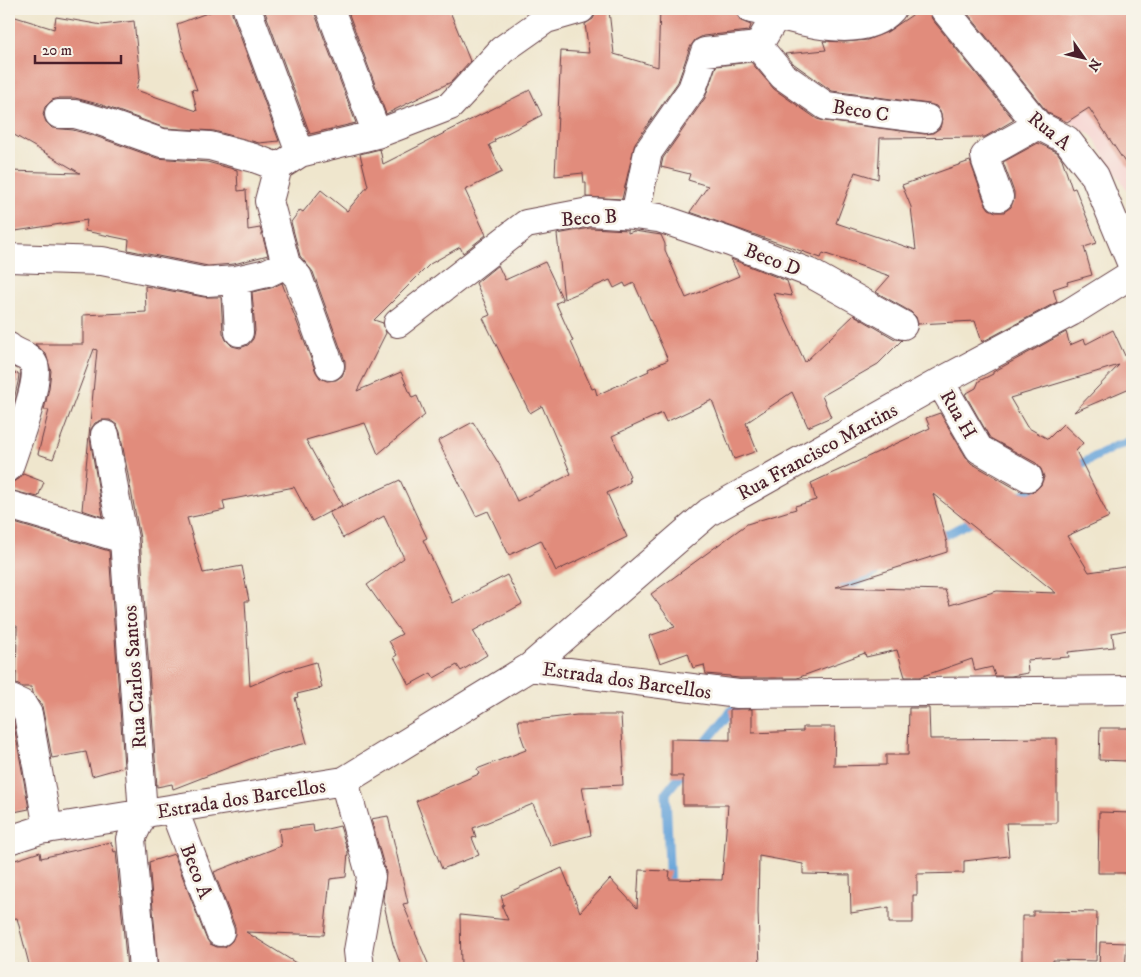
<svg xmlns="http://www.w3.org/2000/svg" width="1141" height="977" font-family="'IM FELL DW Pica',serif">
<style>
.built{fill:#f7d0cf}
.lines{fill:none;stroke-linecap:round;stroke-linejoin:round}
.stream{stroke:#69a5da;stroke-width:9}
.building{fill:#e18c7b;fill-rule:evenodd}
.minor-casing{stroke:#633d43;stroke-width:30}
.minor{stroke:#fff;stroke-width:28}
.labels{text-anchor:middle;stroke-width:5;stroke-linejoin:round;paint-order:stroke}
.street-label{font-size:20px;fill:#4a1f2b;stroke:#f7f3e8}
</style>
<rect width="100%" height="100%" fill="#f7f3e8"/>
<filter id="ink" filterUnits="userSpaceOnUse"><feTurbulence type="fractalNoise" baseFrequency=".02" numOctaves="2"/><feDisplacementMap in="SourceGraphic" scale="10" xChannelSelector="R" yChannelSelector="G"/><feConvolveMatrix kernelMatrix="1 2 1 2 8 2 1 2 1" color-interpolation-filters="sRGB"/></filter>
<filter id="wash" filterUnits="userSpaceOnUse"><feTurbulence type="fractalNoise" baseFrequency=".0096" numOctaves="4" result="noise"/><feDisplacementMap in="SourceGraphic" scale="20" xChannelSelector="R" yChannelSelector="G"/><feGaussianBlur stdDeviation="1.12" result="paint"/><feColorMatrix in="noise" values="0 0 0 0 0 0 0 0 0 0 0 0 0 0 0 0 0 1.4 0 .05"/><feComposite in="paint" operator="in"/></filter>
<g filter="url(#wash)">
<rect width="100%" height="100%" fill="#efe6cd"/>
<path class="built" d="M 1127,9 L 1132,9 L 1132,198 L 1092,136 L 1069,121 L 1043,81 L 1126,11 Z"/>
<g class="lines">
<path class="stream" d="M 1073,468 L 1116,446 L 1132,442
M 1018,497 L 1051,480
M 936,540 L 980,517
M 836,593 L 874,573
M 701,748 L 737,704
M 670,891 L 666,793 L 686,768"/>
</g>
<g id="blocks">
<path class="building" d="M 218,9 L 232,9 L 232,14 L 279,141 L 259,143 L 214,131 L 165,128 L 102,105 L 75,98 L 59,98 L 52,100 L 45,107 L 43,114 L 46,122 L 52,128 L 73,130 L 92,135 L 157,158 L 207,162 L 237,170 L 238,191 L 246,190 L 248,230 L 260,228 L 268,255 L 234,264 L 208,266 L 128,250 L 129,240 L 85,231 L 87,220 L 9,232 L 9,171 L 80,173 L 9,132 L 9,15 L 54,29 L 56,17 L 102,25 L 134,21 L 140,77 L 136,90 L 197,111 L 192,89 L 197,90 L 183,51 L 177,24 Z
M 264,9 L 315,9 L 315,14 L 356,123 L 310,134 Z
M 347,9 L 449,9 L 470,61 L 451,82 L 386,114 Z
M 660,9 L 705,11 L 706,9 L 711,9 L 736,13 L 741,21 L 751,25 L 749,31 L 703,36 L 695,40 L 690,47 L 678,82 L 635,143 L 622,199 L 586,197 L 586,183 L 584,183 L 583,173 L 555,176 L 561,51 L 589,53 L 585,24 L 593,19 L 596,13 L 609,11 L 614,54 L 658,67 Z
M 820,9 L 862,9 L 844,11 Z
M 921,9 L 929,9 L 932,19 L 1014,120 L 985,137 L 880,138 L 878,179 L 855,172 L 836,223 L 916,250 L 911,207 L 902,185 L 970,161 L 985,203 L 989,209 L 996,212 L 1004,212 L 1011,207 L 1014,199 L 1014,192 L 1003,162 L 1038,143 L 1057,152 L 1062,159 L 1072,189 L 1075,188 L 1097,243 L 1084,247 L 1092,275 L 1067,282 L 1068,284 L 1053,289 L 1057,302 L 982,342 L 975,321 L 918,324 L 916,317 L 911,312 L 876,292 L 890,276 L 823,253 L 821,258 L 690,212 L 708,186 L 688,180 L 690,174 L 661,167 L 663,158 L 705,98 L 716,66 L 751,62 L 774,89 L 817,119 L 824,121 L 925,134 L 933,133 L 940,128 L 942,120 L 941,113 L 936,106 L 929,104 L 832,91 L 794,64 L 785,54 L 826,50 L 823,41 L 845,42 L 867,40 L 887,32 Z
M 964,9 L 1132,9 L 1132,173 L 1089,108 L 1067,122 L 1048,113 Z
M 530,90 L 542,115 L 494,140 L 495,142 L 489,145 L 502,172 L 465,190 L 486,235 L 463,253 L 460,247 L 430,264 L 374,320 L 383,323 L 386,333 L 357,391 L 401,372 L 412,398 L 417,396 L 425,415 L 378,454 L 365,423 L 306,440 L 342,505 L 330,512 L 400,480 L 427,538 L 423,540 L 453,603 L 507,575 L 522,604 L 473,631 L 487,655 L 461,671 L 457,665 L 434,678 L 431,673 L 409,685 L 394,657 L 397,655 L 389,641 L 402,634 L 367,585 L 404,558 L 384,516 L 343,538 L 329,512 L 312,521 L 294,487 L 223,501 L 225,510 L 187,518 L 203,573 L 242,566 L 249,601 L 245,601 L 250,686 L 285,671 L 316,662 L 322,688 L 297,694 L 298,697 L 295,698 L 307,743 L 266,753 L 173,789 L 172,784 L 157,787 L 140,538 L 120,432 L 117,425 L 110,420 L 102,420 L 95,423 L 91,429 L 90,438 L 103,517 L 82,510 L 97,350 L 94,349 L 53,459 L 38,454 L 49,410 L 44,410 L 49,388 L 51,371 L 46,354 L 35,344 L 83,344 L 83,315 L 146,312 L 145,286 L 204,297 L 221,297 L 223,333 L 226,340 L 232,346 L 240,348 L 248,345 L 253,339 L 255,331 L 252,292 L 271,288 L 282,283 L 316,372 L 320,378 L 327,381 L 336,380 L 342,376 L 345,369 L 345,361 L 313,272 L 300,256 L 291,222 L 300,210 L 303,212 L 321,190 L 347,211 L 368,186 L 360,154 L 380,149 L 383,164 Z
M 590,228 L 628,230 L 628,233 L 634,231 L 661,235 L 665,244 L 665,250 L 686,298 L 739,276 L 731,259 L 787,281 L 792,296 L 773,293 L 805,362 L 854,315 L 895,339 L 902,340 L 878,364 L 822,396 L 831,417 L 808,427 L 792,392 L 746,423 L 757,451 L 734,459 L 712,400 L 666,422 L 662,413 L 612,436 L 630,476 L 628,477 L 630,482 L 607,493 L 627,537 L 556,571 L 541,540 L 509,555 L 488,511 L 476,516 L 438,441 L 473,422 L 499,464 L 517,501 L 571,474 L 542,406 L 530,413 L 483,318 L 490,315 L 476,283 L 498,265 L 505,280 L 545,262 L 563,300 L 556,303 L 573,341 L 571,342 L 592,389 L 595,388 L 597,395 L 649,371 L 648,369 L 668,360 L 634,283 L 626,287 L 624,283 L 614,288 L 610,280 L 564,299 L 557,234 Z
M 1113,330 L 1126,358 L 1132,351 L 1132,387 L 1074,412 L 1119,365 L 1010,398 L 1027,427 L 1048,439 L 1063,424 L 1083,443 L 1076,451 L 1109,517 L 1067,536 L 1089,572 L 1132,566 L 1132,629 L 1112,633 L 1114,647 L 1068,652 L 1069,657 L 1027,660 L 1028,673 L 1011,676 L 995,676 L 992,667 L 975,671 L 972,659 L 920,677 L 905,677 L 897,650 L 866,657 L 865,653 L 797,678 L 739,678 L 730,677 L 730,676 L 706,674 L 704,665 L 693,668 L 688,653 L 660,663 L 649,636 L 675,627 L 651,594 L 747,524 L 796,509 L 795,506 L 816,500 L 811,483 L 930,428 L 926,418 L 940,413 L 966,457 L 971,463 L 1020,491 L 1029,493 L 1036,490 L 1041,485 L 1044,477 L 1041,469 L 1036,463 L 990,438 L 965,394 L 976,388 L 979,381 L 993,374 L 993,372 L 1066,332 L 1070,345 L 1084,339 L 1086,344 ZM 933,494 L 1056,593 L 997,591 L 950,605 L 945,590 L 836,587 L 947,552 L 947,543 Z
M 14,373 L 19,374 L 18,382 L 12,408 L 9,407 L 9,379 L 13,380 Z
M 23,474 L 44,482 L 38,497 L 9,490 L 12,482 L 19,479 Z
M 11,522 L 109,551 L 124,767 L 92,776 L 86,752 L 52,758 L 42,706 L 32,693 L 31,687 L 23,687 L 16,684 L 17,626 L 9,626 L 9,535 Z
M 909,708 L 929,708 L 930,739 L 1057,738 L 1057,823 L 1006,823 L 1009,856 L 964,861 L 964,873 L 917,874 L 917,895 L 913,895 L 913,923 L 889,923 L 889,907 L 851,913 L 850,875 L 803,874 L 803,864 L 759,856 L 758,912 L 760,968 L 461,968 L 460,915 L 508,920 L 502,906 L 504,905 L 501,896 L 562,868 L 580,912 L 610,879 L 637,908 L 639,870 L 670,871 L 669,879 L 722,880 L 728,805 L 683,805 L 683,776 L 671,776 L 671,739 L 730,740 L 730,709 L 752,709 L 752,733 L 803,731 L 803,727 L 835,727 L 834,766 L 886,765 L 886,755 L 908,755 Z
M 9,715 L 13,720 L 29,809 L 9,813 Z
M 577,715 L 621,715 L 624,767 L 622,767 L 623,785 L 582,787 L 591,835 L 551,846 L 533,804 L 473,828 L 476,837 L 472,838 L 479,855 L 442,869 L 416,801 L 479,774 L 477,769 L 526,750 L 521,736 L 518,720 L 535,720 Z
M 1100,728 L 1129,728 L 1128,761 L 1099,760 Z
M 1099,812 L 1132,813 L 1130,873 L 1098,873 Z
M 388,816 L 408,903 L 403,904 L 430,968 L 402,968 L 393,944 L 383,900 L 386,873 L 371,819 Z
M 313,825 L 314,832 L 340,826 L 348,852 L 346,877 L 330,879 L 324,935 L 246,932 L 304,968 L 158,968 L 149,862 L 174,854 L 206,938 L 210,944 L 217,947 L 225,947 L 232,941 L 235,934 L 235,927 L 214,872 L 281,846 L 279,829 Z
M 111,842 L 114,852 L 116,851 L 127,968 L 30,968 L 17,918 L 9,919 L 9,862 L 40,852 L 41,858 Z
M 1033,911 L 1097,912 L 1096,961 L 1053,960 L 1053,968 L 1022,968 L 1022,916 L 1033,916 Z
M 1100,942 L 1127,943 L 1125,968 L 1099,968 Z"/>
</g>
</g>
<g filter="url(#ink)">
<use href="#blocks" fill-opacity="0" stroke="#633d43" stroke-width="1"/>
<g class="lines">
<g class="minor-casing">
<path id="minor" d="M 247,9 L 300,153
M 330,9 L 377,134
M 751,9 C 793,17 859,45 892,9
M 944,9 L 1038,125 L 1067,140 L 1095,176 L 1132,265
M 758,46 L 783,76 L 826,106 L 927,119
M 59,114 L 75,114 L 97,120 L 162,143 L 210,146 L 254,158 L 278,167
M 999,197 L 986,161 L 985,156 L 988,153 L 1038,125
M 635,215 L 659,218 L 730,242 L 810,273 L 903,325
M 9,258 L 102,261 L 207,282 L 236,280 L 267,273 L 286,264 L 269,201 L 278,167 L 300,153 L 377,134 L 450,106 L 502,50 L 546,19 L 581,9
M 286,264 L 298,277 L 330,366
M 236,280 L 239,332
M 398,323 L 526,224 L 589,212 L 635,215 L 648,152 L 692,89 L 705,52 L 758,46 L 777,14
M 9,347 C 16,354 30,355 34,365 C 41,380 15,449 9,467
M 940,382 L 979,449 L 1028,477
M 105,435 L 115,495 L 124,539 L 143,814 L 131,839 L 143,968
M 9,505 L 124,539
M 530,667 L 738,694 L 1132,690
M 9,698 L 22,704 L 28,714 L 48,829
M 344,781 L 371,877 L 358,951 L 360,968
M 174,810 L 220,932
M 9,840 L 40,830 L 344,781 L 530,667 L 709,512 L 940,382 L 1071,312 L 1132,274"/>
</g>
<use href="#minor" class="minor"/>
</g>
</g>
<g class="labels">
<g class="street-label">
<text transform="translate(861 110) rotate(9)" y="7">Beco C</text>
<text transform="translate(1050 130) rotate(39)" y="7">Rua A</text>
<text transform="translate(589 217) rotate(-4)" y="7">Beco B</text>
<text transform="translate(773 259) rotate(21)" y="7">Beco D</text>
<text transform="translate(959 414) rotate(60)" y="7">Rua H</text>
<text transform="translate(817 451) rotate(-29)" y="7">Rua Francisco Martins</text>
<text transform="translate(134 677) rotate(-94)" y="7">Rua Carlos Santos</text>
<text transform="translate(627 680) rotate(8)" y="7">Estrada dos Barcellos</text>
<text transform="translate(241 798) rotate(-9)" y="7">Estrada dos Barcellos</text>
<text transform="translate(197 871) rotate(69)" y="7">Beco A</text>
</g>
</g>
<rect width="1141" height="977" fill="none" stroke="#f7f3e8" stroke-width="30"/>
<g transform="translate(1084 58) rotate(124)" stroke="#f7f3e8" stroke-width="4" paint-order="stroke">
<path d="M0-4L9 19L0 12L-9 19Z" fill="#4a1f2b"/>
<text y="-8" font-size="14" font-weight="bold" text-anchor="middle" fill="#4a1f2b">N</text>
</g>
<path d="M35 55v8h86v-8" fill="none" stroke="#4a1f2b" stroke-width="2.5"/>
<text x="42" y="55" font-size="15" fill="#4a1f2b" stroke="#f7f3e8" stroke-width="4" paint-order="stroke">20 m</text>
</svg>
